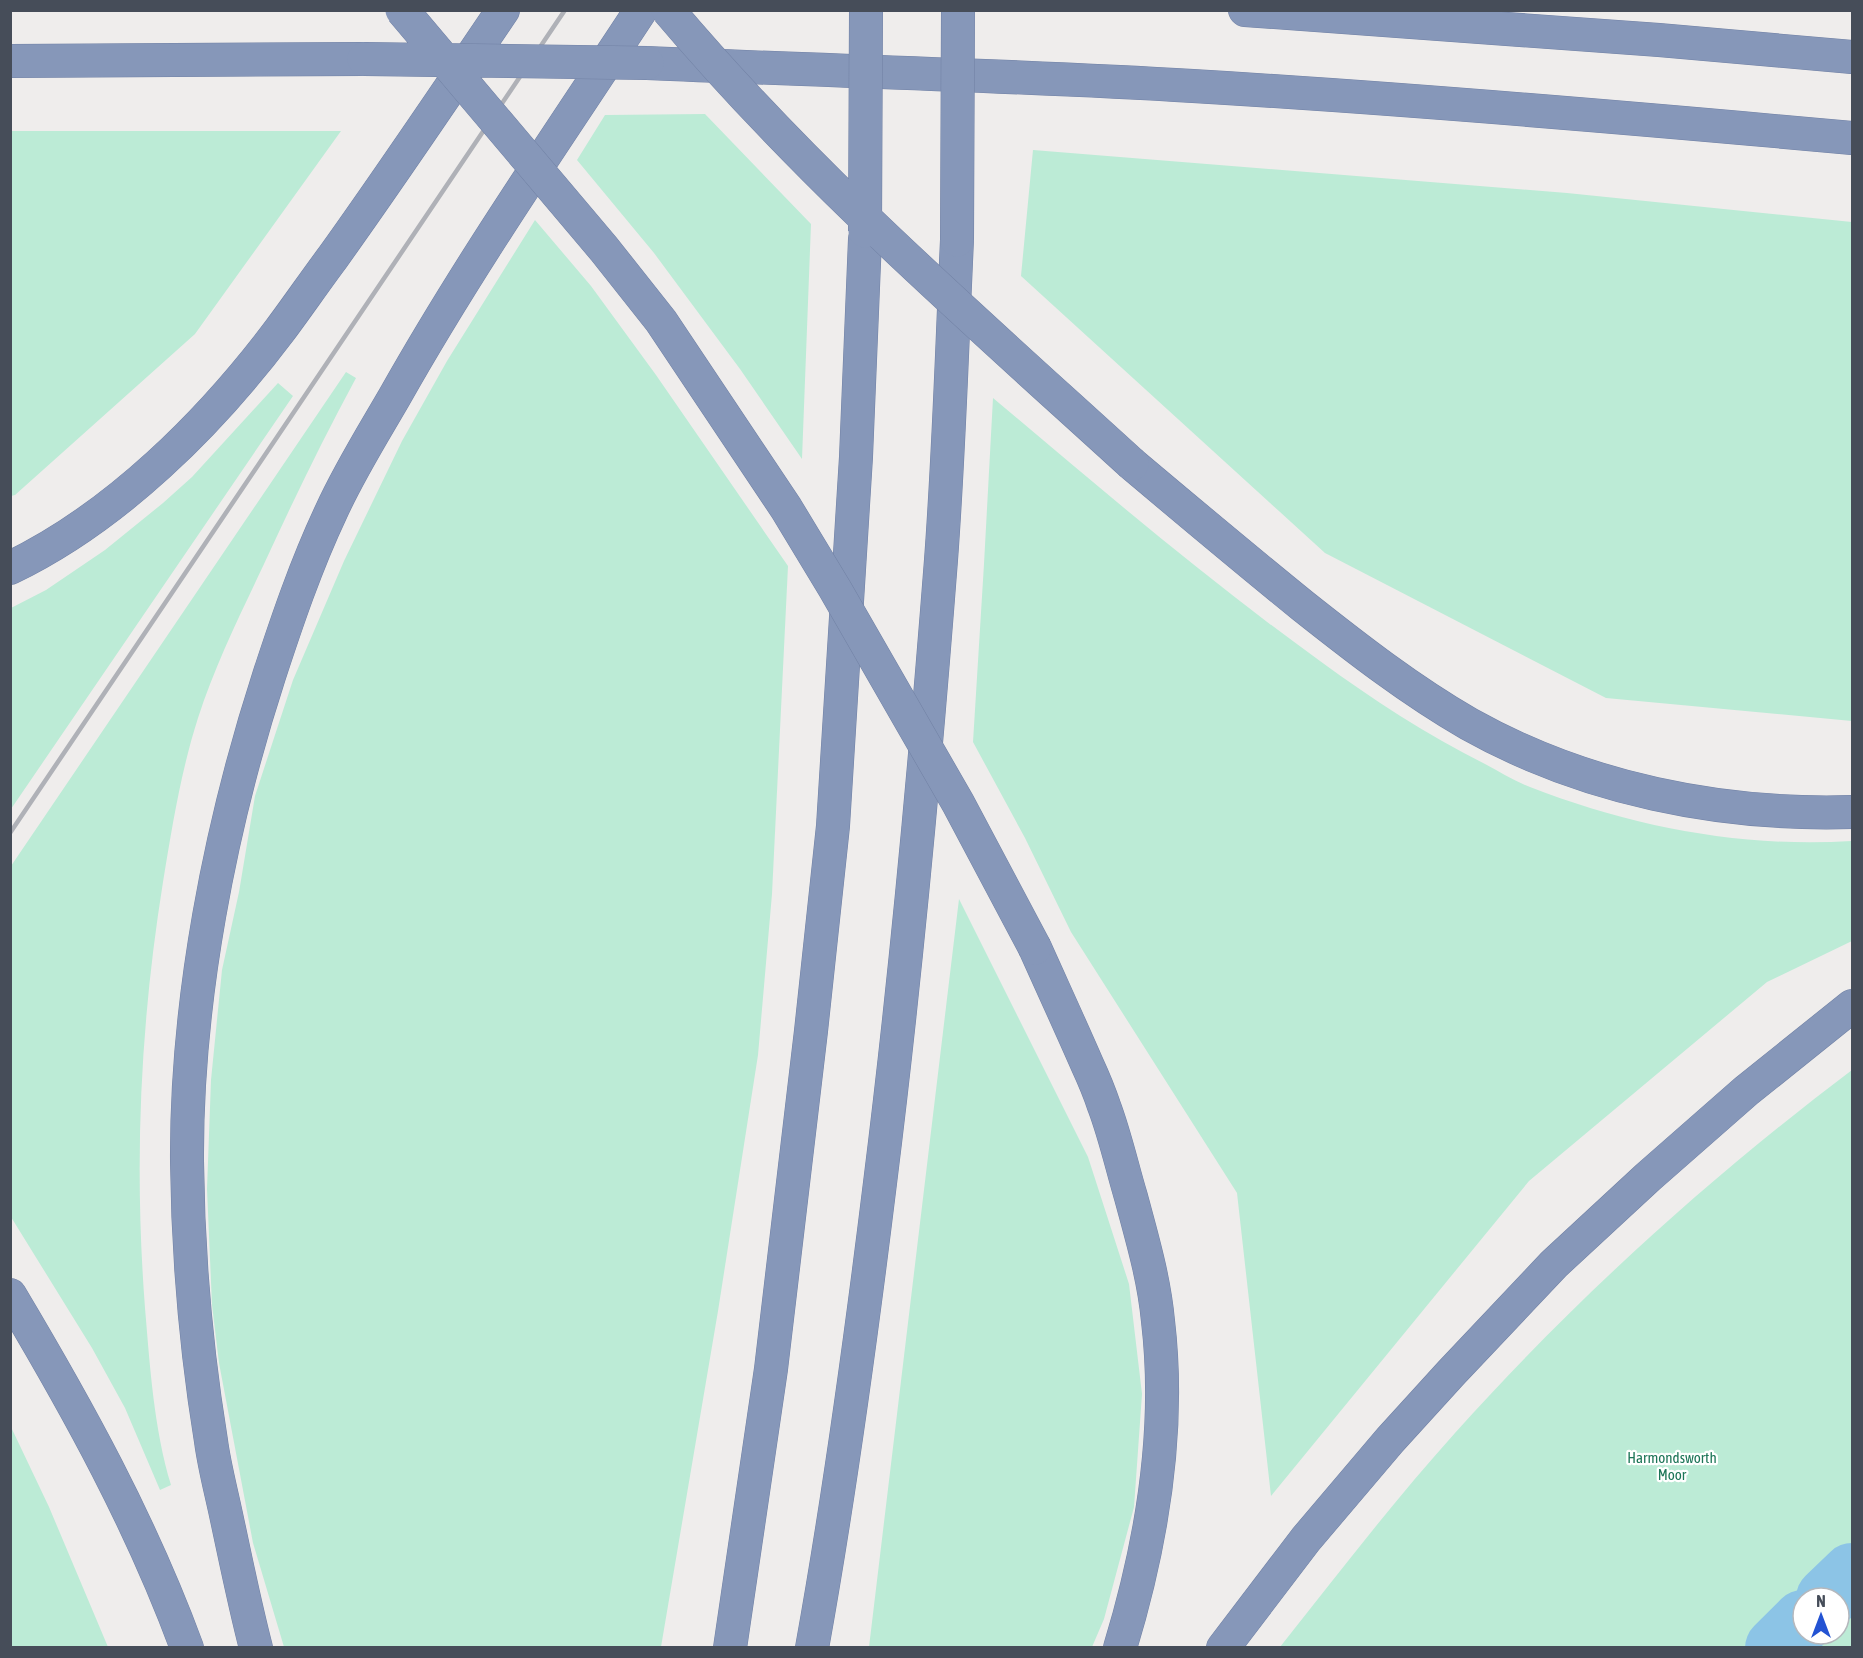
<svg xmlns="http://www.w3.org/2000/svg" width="1863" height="1658" font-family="'Asap Condensed',sans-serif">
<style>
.green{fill:#bcebd6;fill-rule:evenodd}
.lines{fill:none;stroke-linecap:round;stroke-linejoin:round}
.river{stroke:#8cc4e6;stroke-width:62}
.motorway-casing{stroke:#7282a5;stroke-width:34}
.motorway{stroke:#8697b9;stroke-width:33}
.rail{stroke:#afb1b7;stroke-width:4.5}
.motorway-bridge-casing{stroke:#7282a5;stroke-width:34;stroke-linecap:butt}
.motorway-bridge{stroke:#8697b9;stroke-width:33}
.labels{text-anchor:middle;stroke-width:4.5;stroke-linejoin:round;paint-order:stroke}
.park-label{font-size:15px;fill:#1c7557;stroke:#fff}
</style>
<rect width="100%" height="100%" fill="#efedec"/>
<path class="green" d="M 705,114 L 811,224 L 802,459 L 740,369 L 654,253 L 577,160 L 605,115 Z
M 11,131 L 341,131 L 195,334 L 15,495 L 11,496 Z
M 1033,150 L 1567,193 L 1852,222 L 1852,721 L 1606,698 L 1325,553 L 1021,276 Z
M 535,220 L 591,286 L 656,375 L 788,566 L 772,894 L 758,1055 L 718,1311 L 661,1647 L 284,1647 L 253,1543 L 219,1363 L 212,1305 L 207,1189 L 211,1080 L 222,970 L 239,892 L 255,796 L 293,680 L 344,561 L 402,441 L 447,361 Z
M 346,372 L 356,378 C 323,439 293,501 264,564 C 240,615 215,665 198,718 C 181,771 172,827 163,882 C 140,1026 134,1163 145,1308 C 150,1367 154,1429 171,1485 L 160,1490 L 125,1408 L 92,1348 L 11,1217 L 11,866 Z
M 278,383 L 293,396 L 11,809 L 11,608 L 46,590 L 105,550 L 163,503 L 192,477 Z
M 993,398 C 1100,488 1206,579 1320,661 C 1372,699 1427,735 1485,764 C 1500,772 1514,781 1530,787 C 1633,827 1742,848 1852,841 L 1852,941 L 1767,982 L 1529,1181 L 1271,1496 L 1237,1193 L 1071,932 L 1025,838 L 973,742 L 984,564 Z
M 959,899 L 1088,1157 L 1129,1284 L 1142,1394 L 1134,1507 L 1104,1619 L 1092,1647 L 869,1647 Z
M 1852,1070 L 1852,1647 L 1280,1647 C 1337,1575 1393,1502 1455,1433 C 1575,1299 1709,1178 1852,1070 ZM 1803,1598 L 1839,1598 L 1839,1634 L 1803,1634 Z
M 11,1427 L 49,1507 L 108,1647 L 11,1647 Z"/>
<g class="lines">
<path class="river" d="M 1827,1598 L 1852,1574
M 1776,1648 L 1803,1621"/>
<g class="motorway-casing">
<path id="motorway" d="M 1245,10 L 1659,40 L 1852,57
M 10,61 L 364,59
M 647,63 C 829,71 1011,75 1193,86 C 1413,99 1633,118 1852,138
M 1132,464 C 1189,512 1245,559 1303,606 C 1356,648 1410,690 1469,724 C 1585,789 1721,816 1852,812
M 10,568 C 116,517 210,423 280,330 C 298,306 315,281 333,257 C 391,176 447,93 503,10
M 1035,948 C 1052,986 1070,1025 1087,1064 C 1093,1077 1099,1091 1104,1106 C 1115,1135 1122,1167 1131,1197 C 1142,1238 1154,1278 1158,1321 C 1171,1431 1152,1543 1120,1648
M 10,1295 C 78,1409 141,1523 187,1648
M 256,1648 C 244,1602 235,1556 225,1510 C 220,1487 214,1464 211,1441 C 196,1349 188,1254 187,1161 C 186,1001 220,827 269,676 C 287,621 306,565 331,512 C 349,472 373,434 395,396 C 470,263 557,138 641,10
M 730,1648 L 771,1369 L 811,1031 L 833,826 L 856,457 L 865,239
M 812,1648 C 840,1493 861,1338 880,1183 C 906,976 925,768 941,560 C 949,453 952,346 957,240
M 1223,1648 L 1306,1539 L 1390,1440 L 1451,1373 L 1554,1264 L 1648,1177 L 1746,1091 L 1852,1006"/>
</g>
<use href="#motorway" class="motorway"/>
<path class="rail" d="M 10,833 L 565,10"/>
<g class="motorway-bridge-casing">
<path id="motorway-bridge" d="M 402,10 L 604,249 L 661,321 L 786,508 L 835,589 L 958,803 L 1035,948
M 668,10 C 808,176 972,318 1132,464
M 364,59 L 647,63
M 865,231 L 866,10
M 957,240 L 958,10"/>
</g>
<use href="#motorway-bridge" class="motorway-bridge"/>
</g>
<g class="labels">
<g class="park-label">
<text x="1672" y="1463">Harmondsworth<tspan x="1672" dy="17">Moor</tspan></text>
</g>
</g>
<rect width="1863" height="1658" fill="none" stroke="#464d59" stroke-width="24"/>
<g transform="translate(1821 1616)"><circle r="28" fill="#ffffff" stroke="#b5b8bd" stroke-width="1.5"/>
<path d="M0-4.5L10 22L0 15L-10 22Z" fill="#2353d3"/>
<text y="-9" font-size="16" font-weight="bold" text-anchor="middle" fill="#464d59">N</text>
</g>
</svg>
